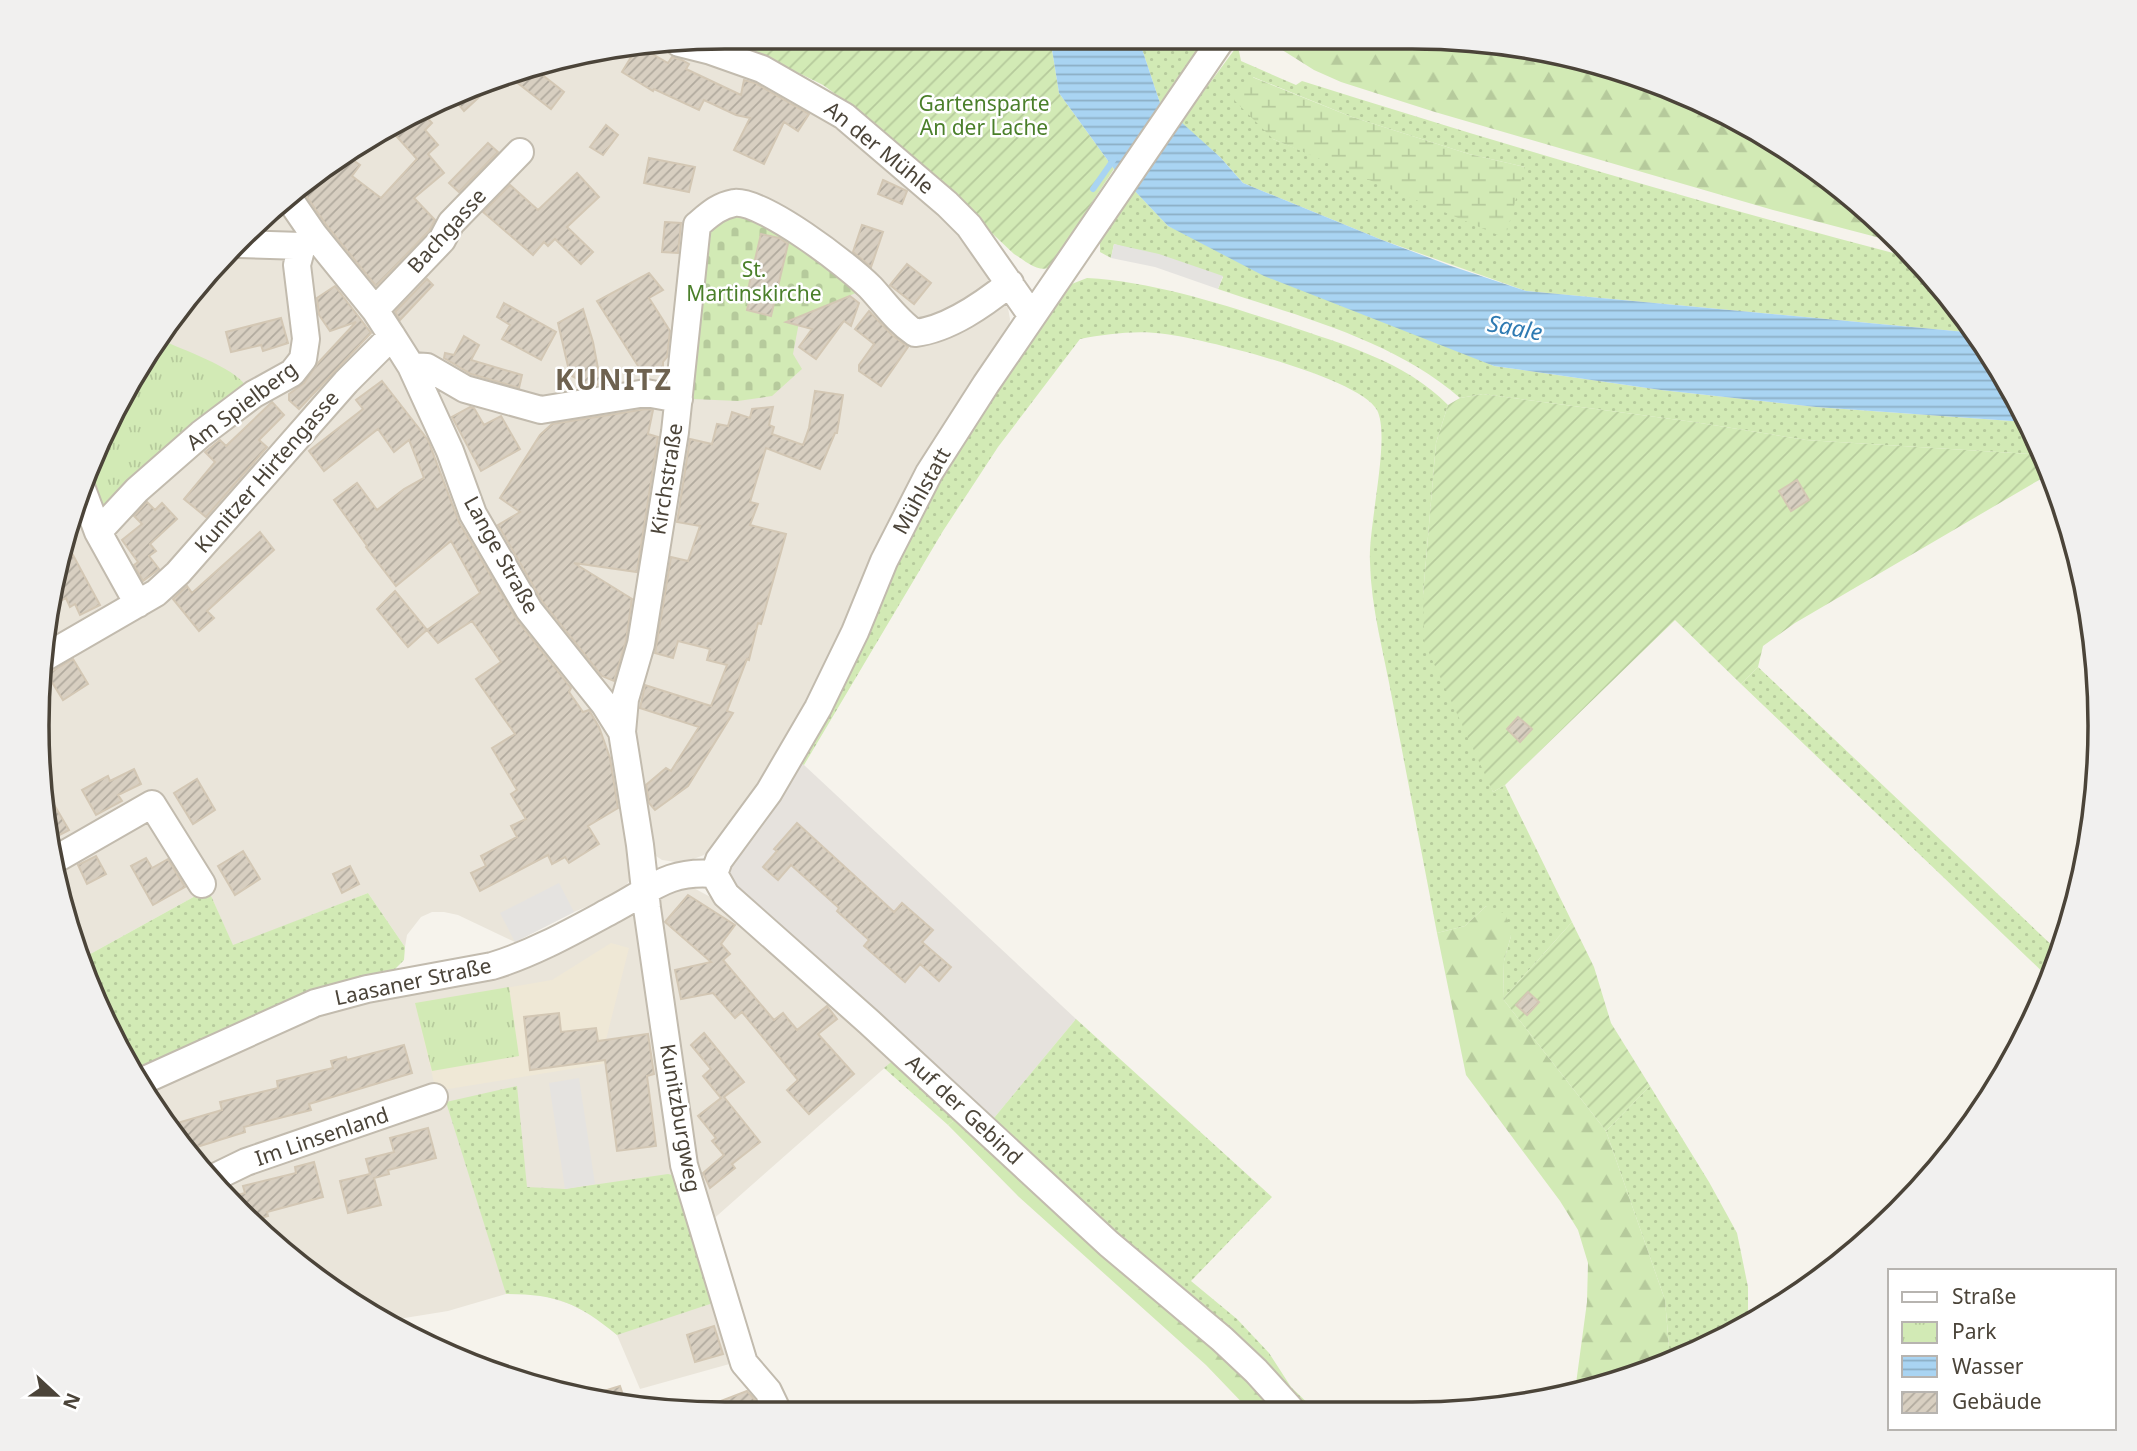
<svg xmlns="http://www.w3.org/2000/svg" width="2137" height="1451" font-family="'Noto Sans',sans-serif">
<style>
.residential{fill:#eae5da}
.industrial{fill:#e6e2dd}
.education{fill:#efe8d6}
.grass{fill:url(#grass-dots);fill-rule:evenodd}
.forest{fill:url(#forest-firs)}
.wetland{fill:url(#wetland-marsh)}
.cemetery{fill:url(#cemetery-stones)}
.park{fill:url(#park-tufts)}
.garden{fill:url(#garden-furrows)}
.parking{fill:#e5e3e0}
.water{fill:url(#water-rules)}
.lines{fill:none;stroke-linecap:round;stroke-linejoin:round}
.stream{stroke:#a9d4f2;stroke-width:6}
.building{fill:url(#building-hatch);stroke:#d3c7b4;stroke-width:2}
.minor-casing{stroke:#c2bbae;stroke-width:30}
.minor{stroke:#fff;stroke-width:26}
.labels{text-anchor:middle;stroke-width:5;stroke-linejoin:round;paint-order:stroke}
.park-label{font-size:21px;fill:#4a7f2a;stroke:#fff}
.street-label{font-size:21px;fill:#4b4439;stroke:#fff}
.water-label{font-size:23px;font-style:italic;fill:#2e7ab2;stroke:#fff}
.district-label{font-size:28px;font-weight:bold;letter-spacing:2px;fill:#6e6250;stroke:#fff}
.rim{fill:none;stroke:#4b4439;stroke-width:3.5}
</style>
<defs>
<pattern id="grass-dots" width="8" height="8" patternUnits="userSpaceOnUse" patternTransform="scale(1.75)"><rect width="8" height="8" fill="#d2eab5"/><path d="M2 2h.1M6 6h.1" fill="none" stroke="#b6ca9c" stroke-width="1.8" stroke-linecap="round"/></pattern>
<pattern id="forest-firs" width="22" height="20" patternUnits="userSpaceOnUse" patternTransform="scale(1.75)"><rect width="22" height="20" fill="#d2eab5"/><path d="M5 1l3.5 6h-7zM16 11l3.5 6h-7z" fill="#b6ca9c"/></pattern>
<pattern id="wetland-marsh" width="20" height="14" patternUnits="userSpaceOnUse" patternTransform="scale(1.75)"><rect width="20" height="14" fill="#d2eab5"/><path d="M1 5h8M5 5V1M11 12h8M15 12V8" fill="none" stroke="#b6ca9c"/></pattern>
<pattern id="cemetery-stones" width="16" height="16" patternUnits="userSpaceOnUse" patternTransform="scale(1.75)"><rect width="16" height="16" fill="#d2eab5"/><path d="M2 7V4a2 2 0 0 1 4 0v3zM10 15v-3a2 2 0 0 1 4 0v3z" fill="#b6ca9c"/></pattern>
<pattern id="park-tufts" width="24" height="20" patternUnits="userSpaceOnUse" patternTransform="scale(1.75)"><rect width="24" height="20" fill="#d2eab5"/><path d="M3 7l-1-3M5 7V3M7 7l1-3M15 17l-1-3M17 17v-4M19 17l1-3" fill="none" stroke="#b6ca9c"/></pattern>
<pattern id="garden-furrows" width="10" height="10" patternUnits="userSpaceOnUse" patternTransform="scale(1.75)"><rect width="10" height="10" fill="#d2eab5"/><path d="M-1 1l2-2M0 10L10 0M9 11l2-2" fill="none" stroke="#b6ca9c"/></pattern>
<pattern id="water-rules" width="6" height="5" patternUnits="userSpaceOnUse" patternTransform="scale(1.75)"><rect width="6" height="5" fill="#a9d4f2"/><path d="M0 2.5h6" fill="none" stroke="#8caec5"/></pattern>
<pattern id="building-hatch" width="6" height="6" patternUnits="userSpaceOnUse" patternTransform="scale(1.75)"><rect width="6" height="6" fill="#d8cfc1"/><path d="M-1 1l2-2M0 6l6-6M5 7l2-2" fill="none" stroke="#b1aa9e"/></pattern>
</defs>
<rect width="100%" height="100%" fill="#f6f3ec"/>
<path class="residential" d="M 711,39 L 796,92 L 967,235 L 1002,302 L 1008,308 L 1010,319 L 1009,327 L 856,605 L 789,738 L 724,839 L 704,855 L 683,863 L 662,860 L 656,856 L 650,844 L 631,860 L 629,881 L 623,891 L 574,912 L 515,942 L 458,915 L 444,912 L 432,912 L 421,917 L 407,935 L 405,947 L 368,893 L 233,946 L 208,889 L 83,958 L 50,859 L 38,770 L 43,636 L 89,462 L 129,381 L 207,272 L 343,153 L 462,89 L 547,60 Z
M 690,886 L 716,900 L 897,1057 L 710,1222 L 751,1358 L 640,1389 L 617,1335 L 594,1316 L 570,1304 L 538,1294 L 506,1294 L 448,1311 L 386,1321 L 343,1298 L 238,1212 L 153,1108 L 142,1090 L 316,1012 L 656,900 L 662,893 Z"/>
<path class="industrial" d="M 798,762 L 804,765 L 1076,1019 L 989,1124 L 735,888 L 729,875 L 733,861 Z"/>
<path class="education" d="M 611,943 L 629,948 L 605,1044 L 607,1063 L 436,1091 L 415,1003 L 552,980 Z"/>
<path class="grass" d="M 1138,37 L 1207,37 L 1160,103 Z
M 1235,49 L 1239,51 L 1241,61 L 1296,85 L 1302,81 C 1499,143 1698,202 1897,254 L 1912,255 L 1976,333 L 1526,291 L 1382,240 L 1243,183 L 1220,157 L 1180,123 ZM 1253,77 L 1352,117 L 1469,154 L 1525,167 L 1362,175 L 1273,139 Z
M 1134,190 L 1168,226 L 1494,366 L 1661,390 L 1816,407 L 2026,422 L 2044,455 L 1806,440 L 1694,422 L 1483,394 L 1460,398 C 1394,340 1300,317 1218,289 L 1223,277 L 1114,244 L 1111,258 L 1100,252 L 1100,233 Z
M 1087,278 C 1155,282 1222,304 1286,325 C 1342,344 1405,361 1448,405 L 1436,443 L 1423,595 L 1493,792 L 1505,785 L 1572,922 L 1503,999 L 1504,961 L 1511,936 L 1486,906 L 1465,926 L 1437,933 C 1422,855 1407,776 1392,698 C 1384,653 1371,609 1370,562 C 1368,525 1391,437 1377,410 C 1359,377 1204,339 1165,334 C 1136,330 1108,334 1080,339 L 998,447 L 943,531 L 804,765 L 798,762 L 913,527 L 941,476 L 1064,287 Z
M 1758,667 L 2059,952 L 2051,980 L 1741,684 Z
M 208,889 L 233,945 L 368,893 L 405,947 L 404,960 L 392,972 L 134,1075 L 108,1030 L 83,958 Z
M 1076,1019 L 1272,1197 L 1191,1281 L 1237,1319 L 1269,1353 L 1291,1387 L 1319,1414 L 1284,1414 L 979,1136 Z
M 897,1057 L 958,1117 L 948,1125 L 884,1068 Z
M 517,1086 L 527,1187 L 565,1189 L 668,1174 L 676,1176 L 716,1302 L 617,1335 C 578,1303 556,1294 506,1294 L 446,1102 Z
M 1650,1086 L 1709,1182 L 1737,1233 L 1748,1287 L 1748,1325 L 1716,1343 L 1670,1359 L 1665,1300 L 1606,1131 Z"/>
<path class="forest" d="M 1270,37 L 1411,37 L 1545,50 L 1633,73 L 1756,129 L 1903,244 L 1773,210 L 1435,112 L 1341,82 L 1314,70 L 1268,41 Z
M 1486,906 L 1506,914 L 1511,936 L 1504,961 L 1503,999 L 1606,1131 L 1665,1300 L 1670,1359 L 1575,1391 L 1587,1302 L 1588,1263 L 1578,1230 L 1560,1201 L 1466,1075 L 1437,933 L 1465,926 Z
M 958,1117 L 1163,1297 L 1284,1414 L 1253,1414 L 1206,1365 L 1019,1197 L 948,1125 Z"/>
<path class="wetland" d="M 1252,77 L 1352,117 L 1469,154 L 1525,167 L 1505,238 L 1273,139 L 1234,100 Z"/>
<path class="cemetery" d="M 755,213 L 865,289 L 800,317 L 793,354 L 802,369 L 772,396 L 738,401 L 692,399 L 695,358 L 695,278 L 713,216 Z"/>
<path class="park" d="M 159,339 C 181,349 234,367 246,386 L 100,525 L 85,477 L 89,462 L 129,381 Z
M 509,987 L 519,1056 L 432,1071 L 415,1003 Z"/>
<path class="garden" d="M 725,37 L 1050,37 L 1059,93 L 1114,169 L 1049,268 C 1037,272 1024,260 1014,254 L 875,123 L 823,85 Z
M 1483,394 L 1694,422 L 1806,440 L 2044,455 L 2052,476 L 2039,480 L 1795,623 L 1763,646 L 1758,667 L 1741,684 L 1675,620 L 1505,785 L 1493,792 L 1424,642 L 1423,595 L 1436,443 L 1448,405 L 1460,398 Z
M 1572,922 L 1594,967 L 1611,1023 L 1650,1086 L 1606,1131 L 1503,999 Z"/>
<path class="parking" d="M 1114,244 L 1159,254 L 1223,276 L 1218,289 L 1155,267 L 1111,258 Z
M 559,883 L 574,912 L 515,942 L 500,913 Z
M 579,1078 L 595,1184 L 565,1189 L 549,1083 Z"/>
<path class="water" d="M 1050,37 L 1138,37 L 1160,103 L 1220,157 L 1243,183 L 1382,240 L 1451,266 L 1526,291 L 1976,333 L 1984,343 L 2026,422 L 1816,407 L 1661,390 L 1494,366 L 1264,276 L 1168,226 L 1114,169 L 1059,93 Z"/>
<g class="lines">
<path class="stream" d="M 1093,189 L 1114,159"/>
</g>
<path class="building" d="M 642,48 L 668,63 L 672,57 L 682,60 L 689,64 L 686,69 L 741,95 L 744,80 L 755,83 L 809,114 L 798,131 L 784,122 L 764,164 L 734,150 L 750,118 L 736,115 L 704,100 L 699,110 L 654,89 L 653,91 L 622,72 L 636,49 Z
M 531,66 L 564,92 L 551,109 L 506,74 Z
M 503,75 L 464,111 L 451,95 L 462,89 Z
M 421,111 L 432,123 L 425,130 L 438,145 L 428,154 L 444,173 L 414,198 L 435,220 L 429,231 L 376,286 L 327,226 L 305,194 L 324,169 L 343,153 L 360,165 L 352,176 L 381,198 L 417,159 L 389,128 Z
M 606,125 L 618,135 L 603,155 L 590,147 Z
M 488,143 L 498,152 L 459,192 L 449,183 Z
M 649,158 L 695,167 L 689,192 L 644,183 Z
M 577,173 L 599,197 L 567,227 L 593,252 L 581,264 L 555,239 L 548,246 L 544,242 L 533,255 L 483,212 L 510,185 L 538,210 Z
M 883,180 L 907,191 L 902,204 L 878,194 Z
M 665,222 L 681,223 L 678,253 L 662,252 Z
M 862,225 L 883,232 L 871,267 L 853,252 Z
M 761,234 L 779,238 L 788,244 L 771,316 L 747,310 L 751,294 L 747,294 Z
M 907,264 L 931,283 L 914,304 L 890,285 Z
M 649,273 L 663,290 L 649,298 L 670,331 L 667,357 L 663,362 L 663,367 L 645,377 L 597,301 Z
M 427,279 L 433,285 L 400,320 L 395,312 Z
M 335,286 L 371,333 L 299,409 L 289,400 L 289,394 L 304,383 L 318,363 L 356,322 L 330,331 L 319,315 L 317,298 Z
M 850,296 L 859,303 L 851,326 L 844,321 L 816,359 L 799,347 L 812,329 L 786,322 Z
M 504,303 L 556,332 L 541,360 L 502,339 L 510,325 L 497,317 Z
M 583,309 L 593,342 L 601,384 L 591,386 L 570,375 L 558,323 Z
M 869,311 L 892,335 L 908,347 L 881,386 L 859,371 L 859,365 L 874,344 L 855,329 Z
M 281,318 L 288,343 L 263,351 L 261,345 L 231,352 L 226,332 Z
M 464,336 L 479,345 L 471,360 L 522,375 L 519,388 L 471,374 L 444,358 L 445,353 L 454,355 Z
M 382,381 L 428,440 L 459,522 L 517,620 L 571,688 L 569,692 L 583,712 L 589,710 L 599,727 L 610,758 L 618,808 L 588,826 L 599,844 L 569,863 L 565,857 L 552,864 L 548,855 L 480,891 L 471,873 L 486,866 L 481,856 L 517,837 L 511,826 L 526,819 L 511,794 L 517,790 L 492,748 L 515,734 L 476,679 L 501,662 L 472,621 L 438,643 L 427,630 L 480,593 L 451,541 L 396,586 L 366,547 L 367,546 L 334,500 L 357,483 L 377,510 L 404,489 L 424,478 L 409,440 L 394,452 L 378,429 L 324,471 L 309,451 L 363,409 L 356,400 Z
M 815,391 L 843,395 L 837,433 L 835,433 L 820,469 L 766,448 L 750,502 L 758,504 L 750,525 L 786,534 L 761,624 L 758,623 L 749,660 L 747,659 L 727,711 L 733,713 L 688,786 L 655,810 L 649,803 L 646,785 L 666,768 L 671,771 L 699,727 L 640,708 L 645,685 L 711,706 L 727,665 L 707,660 L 710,649 L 678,641 L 673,658 L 655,653 L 671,557 L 688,561 L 700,526 L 677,522 L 690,439 L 712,444 L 717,424 L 728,426 L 732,412 L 750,418 L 752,409 L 773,407 L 769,425 L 774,427 L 772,434 L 803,445 L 809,428 Z
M 272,402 L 284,415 L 259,440 L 267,447 L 206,517 L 184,499 L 215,462 L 205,452 L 220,440 L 226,446 Z
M 470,407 L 474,408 L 484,425 L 501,416 L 520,449 L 481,471 L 452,417 Z
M 646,409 L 653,410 L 648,434 L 658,437 L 637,572 L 574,563 L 632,599 L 626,641 L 614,681 L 602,676 L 542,601 L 498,525 L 520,512 L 500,498 L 540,435 L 552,424 Z
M 1797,480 L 1809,500 L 1791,511 L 1779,491 Z
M 147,502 L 155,510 L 162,503 L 177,519 L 150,544 L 156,551 L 149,556 L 159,569 L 143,581 L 134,565 L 138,562 L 122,540 L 142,524 L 134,516 Z
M 260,532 L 274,550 L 207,611 L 214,618 L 199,631 L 173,599 L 187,586 L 192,593 Z
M 67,544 L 100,605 L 80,615 L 75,604 L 70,607 L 66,598 L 50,607 Z
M 395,591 L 427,630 L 408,647 L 377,609 Z
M 73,659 L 88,684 L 63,700 L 47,674 Z
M 1518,717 L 1532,729 L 1520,742 L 1507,729 Z
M 134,769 L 141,784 L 118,795 L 122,801 L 96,815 L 82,790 L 108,776 L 110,781 Z
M 39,779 L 69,830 L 48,841 L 46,826 Z
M 197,779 L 215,810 L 193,824 L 174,793 Z
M 797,823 L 894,912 L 902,903 L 933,930 L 922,942 L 951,967 L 939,981 L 920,964 L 905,982 L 864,946 L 869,940 L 837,911 L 839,908 L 791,865 L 778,880 L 763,867 L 777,851 L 774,849 Z
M 243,851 L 260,879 L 235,895 L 218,866 Z
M 96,856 L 106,874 L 87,884 L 78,865 Z
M 146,858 L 152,868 L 168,859 L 185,887 L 153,905 L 131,866 Z
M 350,866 L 359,884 L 342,893 L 333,874 Z
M 688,895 L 735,925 L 721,944 L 730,954 L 723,960 L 774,1020 L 783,1013 L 797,1030 L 827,1006 L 837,1019 L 818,1034 L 854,1074 L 809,1114 L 787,1090 L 798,1080 L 742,1012 L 735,1018 L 713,993 L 681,999 L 675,970 L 711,962 L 665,922 Z
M 1528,992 L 1539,1002 L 1527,1015 L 1516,1005 Z
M 559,1013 L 561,1032 L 596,1028 L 598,1041 L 648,1034 L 654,1074 L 647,1076 L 656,1146 L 617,1151 L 605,1060 L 530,1070 L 524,1017 Z
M 704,1033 L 744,1082 L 724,1097 L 760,1142 L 732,1164 L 735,1168 L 710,1188 L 703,1173 L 724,1155 L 712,1141 L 716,1138 L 698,1116 L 721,1098 L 703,1076 L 711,1069 L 691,1045 Z
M 404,1045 L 412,1073 L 309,1104 L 311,1110 L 244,1127 L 245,1132 L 187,1150 L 167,1126 L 222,1110 L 220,1102 L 278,1088 L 277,1081 L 333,1068 L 331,1061 L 346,1057 L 347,1060 Z
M 428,1128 L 436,1158 L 388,1170 L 389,1174 L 374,1178 L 381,1205 L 348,1213 L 340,1181 L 370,1174 L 366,1159 L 394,1152 L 390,1138 Z
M 314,1162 L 323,1197 L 267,1212 L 268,1216 L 249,1221 L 226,1198 L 245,1193 L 243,1186 L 296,1173 L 295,1167 Z
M 714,1326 L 723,1354 L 695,1362 L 687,1335 Z
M 620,1386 L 626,1404 L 581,1398 Z
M 747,1391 L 755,1400 L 762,1414 L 695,1411 Z"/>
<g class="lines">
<g class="minor-casing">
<path id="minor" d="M 679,43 L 711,51 L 762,69 L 844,116 L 947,204 L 969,226 L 1032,316
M 290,200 L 314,235 L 375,310 L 392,336 L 411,366 L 450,451 L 473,514 L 529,610 L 605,705 L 622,732 L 640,845 L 647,908 L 684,1165 L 744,1363 L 768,1391 L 779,1414
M 239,244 L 302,246 L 314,235
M 375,310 L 442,240 L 451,223 L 520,152
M 411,366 L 427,367 L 465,389 L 541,410 L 646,393 L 679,399
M 82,489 L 98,532 L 138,604
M 98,532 L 137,490 L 201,434 L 254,394 L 292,373 L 303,359 L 306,339 L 297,265 L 302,246
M 42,659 L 156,593 L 178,573 L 346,382 L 392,336
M 622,732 L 625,699 L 641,644 L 675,432 L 697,225 C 709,215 718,206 734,203 C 762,199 849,266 870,287 C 885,303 897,321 915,333 C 949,329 984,304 1010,283
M 51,862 L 152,804 L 202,884
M 714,874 L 719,860 L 769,792 L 818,708 L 855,632 L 884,561 L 929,473 L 986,384 L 1223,37
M 714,874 L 726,895 L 869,1022 L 1109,1244 L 1222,1339 L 1256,1371 L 1295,1414
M 138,1083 L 315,1003 L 367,989 L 492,966 C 535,953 575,930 614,909 C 652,889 668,870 714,874
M 211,1179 L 246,1162 L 434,1097"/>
</g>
<use href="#minor" class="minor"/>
</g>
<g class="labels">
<g class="park-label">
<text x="984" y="111">Gartensparte<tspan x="984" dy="24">An der Lache</tspan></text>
<text x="754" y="277">St.<tspan x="754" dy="24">Martinskirche</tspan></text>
</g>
<g class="street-label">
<text transform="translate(879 148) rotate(39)" y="7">An der Mühle</text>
<text transform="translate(447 231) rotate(-48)" y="7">Bachgasse</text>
<text transform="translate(242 406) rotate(-37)" y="7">Am Spielberg</text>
<text transform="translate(267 472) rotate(-49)" y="7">Kunitzer Hirtengasse</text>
<text transform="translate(667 479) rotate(-81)" y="7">Kirchstraße</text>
<text transform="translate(922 491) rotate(-61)" y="7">Mühlstatt</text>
<text transform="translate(501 555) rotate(61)" y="7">Lange Straße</text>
<text transform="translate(413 982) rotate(-12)" y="7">Laasaner Straße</text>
<text transform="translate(964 1110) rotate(43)" y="7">Auf der Gebind</text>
<text transform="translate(680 1118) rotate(80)" y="7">Kunitzburgweg</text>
<text transform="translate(322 1137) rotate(-19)" y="7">Im Linsenland</text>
</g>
<g class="water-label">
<text transform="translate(1515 328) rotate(10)" y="8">Saale</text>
</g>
<g class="district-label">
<text x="614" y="390">KUNITZ</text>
</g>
</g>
<path d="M0 0H2137V1451H0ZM725 49H1412A676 676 0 0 1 2088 725V726A676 676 0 0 1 1412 1402H725A676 676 0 0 1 49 726V725A676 676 0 0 1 725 49Z" fill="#f1f0ef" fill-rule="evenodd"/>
<path class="rim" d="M725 49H1412A676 676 0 0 1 2088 725V726A676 676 0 0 1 1412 1402H725A676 676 0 0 1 49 726V725A676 676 0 0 1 725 49Z"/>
<rect x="1888" y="1269" width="228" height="161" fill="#ffffff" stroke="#b7b4b0" stroke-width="2"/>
<rect x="1902" y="1292" width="35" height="10" fill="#ffffff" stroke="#b7b4b0" stroke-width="2"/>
<text x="1952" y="1304" font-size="21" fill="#4b4439">Straße</text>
<rect x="1902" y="1322" width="35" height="21" fill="url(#park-tufts)" stroke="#b7b4b0" stroke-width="2"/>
<text x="1952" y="1339" font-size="21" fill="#4b4439">Park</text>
<rect x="1902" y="1356" width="35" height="21" fill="url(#water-rules)" stroke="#b7b4b0" stroke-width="2"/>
<text x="1952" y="1374" font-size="21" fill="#4b4439">Wasser</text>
<rect x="1902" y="1392" width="35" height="21" fill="url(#building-hatch)" stroke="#b7b4b0" stroke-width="2"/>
<text x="1952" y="1409" font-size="21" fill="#4b4439">Gebäude</text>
<g transform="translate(56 1395) rotate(112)" stroke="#ffffff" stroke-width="5" paint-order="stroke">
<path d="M0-5L12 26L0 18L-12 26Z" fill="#4b4439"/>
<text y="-10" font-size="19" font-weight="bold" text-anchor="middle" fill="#4b4439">N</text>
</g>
</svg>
